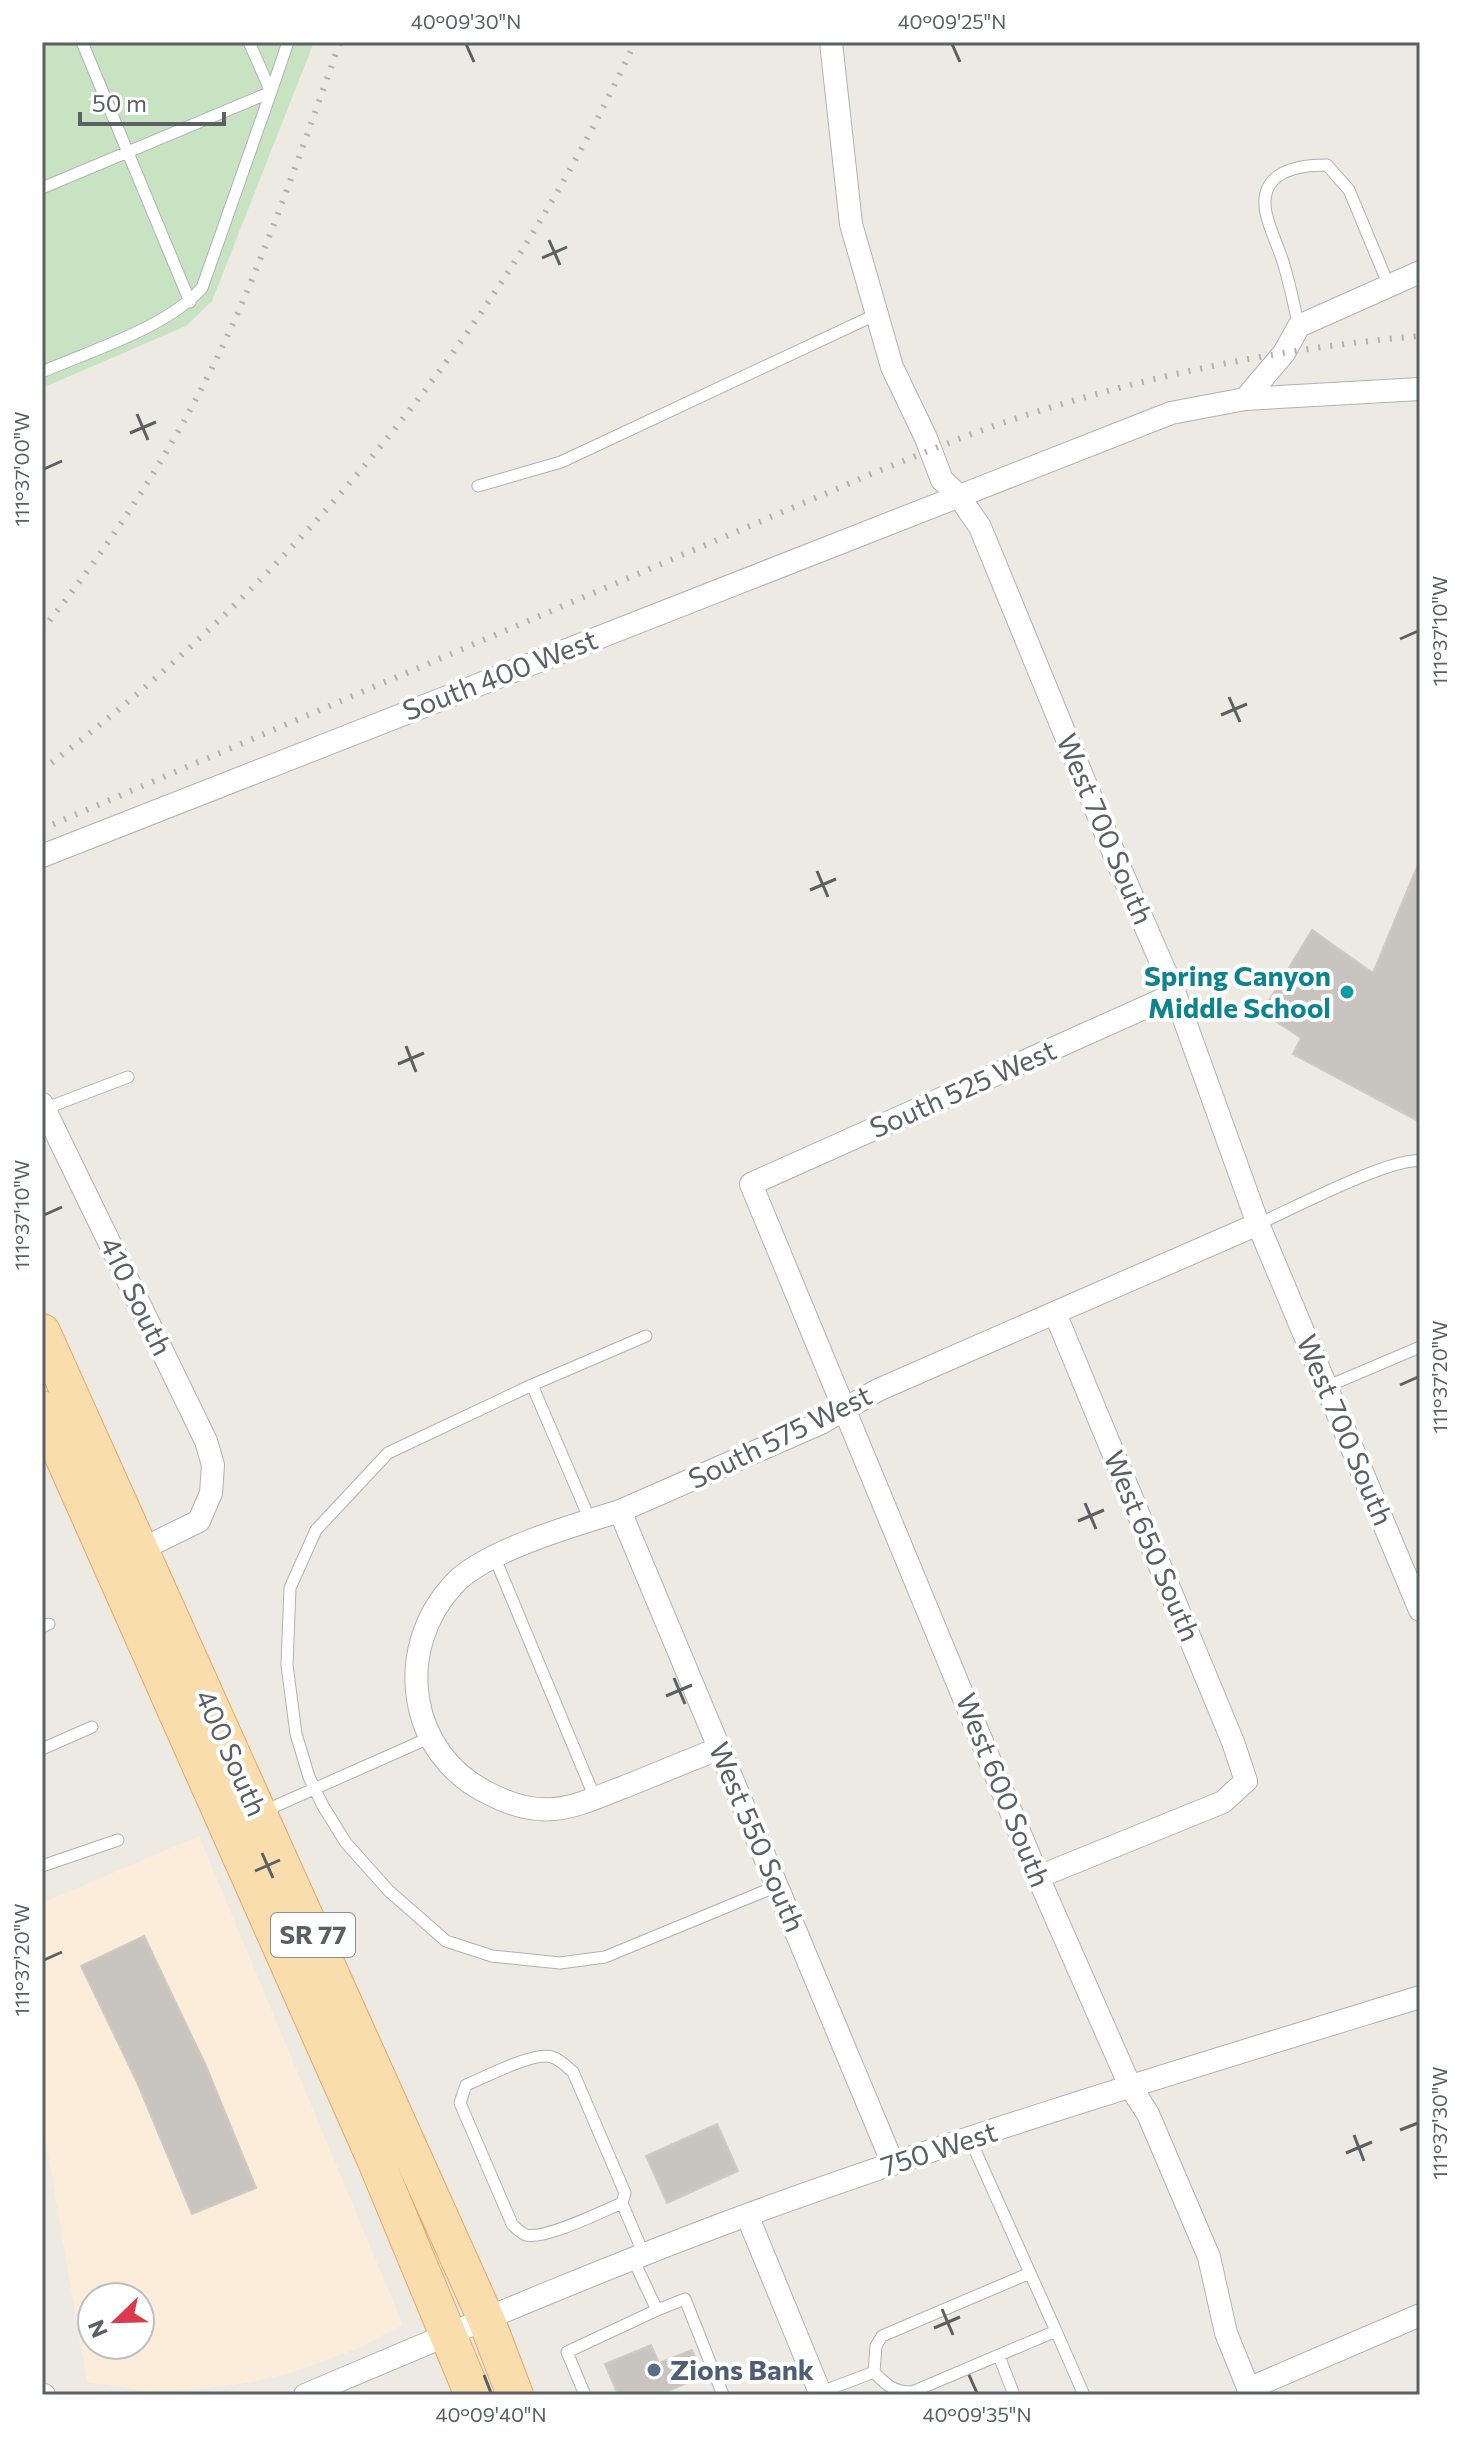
<svg xmlns="http://www.w3.org/2000/svg" width="1462" height="2437" font-family="Commissioner,sans-serif">
<style>
.commercial{fill:#fbedda;fill-rule:evenodd}
.green{fill:#c8e3c1}
.building{fill:#c8c4c0;stroke:#d1c9c2;stroke-width:2}
.lines{fill:none;stroke-linecap:round;stroke-linejoin:round}
.lane-casing{stroke:#afb2b5;stroke-width:13}
.street-casing{stroke:#afb2b5;stroke-width:24}
.primary-casing{stroke:#e7a762;stroke-width:38}
.lane{stroke:#fff;stroke-width:11}
.street{stroke:#fff;stroke-width:22}
.primary{stroke:#f9ddac;stroke-width:36}
.rail{stroke:#b0b1b1;stroke-width:6;stroke-dasharray:2 10;stroke-linecap:butt}
.ticks{fill:none;stroke:#5b6063;stroke-width:3}
.culture-dot{fill:#0f9aa8;stroke:#fff;stroke-width:3}
.service-dot{fill:#5c6f8a;stroke:#fff;stroke-width:3}
.labels{text-anchor:middle;stroke-width:8;stroke-linejoin:round;paint-order:stroke}
.shield{fill:#fff;stroke:#8c9092;stroke-width:2}
.shield-label{font-size:26px;font-weight:bold;fill:#5b6063}
.street-label{font-size:28px;fill:#5b6063;stroke:#fff}
.culture-label{font-size:28px;font-weight:bold;fill:#0d838f;stroke:#fff;text-anchor:end}
.service-label{font-size:28px;font-weight:bold;fill:#4e5e75;stroke:#fff;text-anchor:start}
.neatline{fill:none;stroke:#5b6063;stroke-width:3}
.ticks-label{font-size:20px;text-anchor:middle;fill:#5b6063}
</style>
<rect width="100%" height="100%" fill="#ede9e3"/>
<path class="commercial" d="M 199,1836 L 403,2325 L 356,2349 L 291,2373 L 247,2383 L 202,2389 L 146,2391 L 87,2382 L 42,2119 L 42,1903 ZM 92,2297 L 140,2297 L 140,2345 L 92,2345 Z"/>
<path class="green" d="M 42,42 L 314,42 L 212,301 L 186,326 L 42,388 Z"/>
<path class="building" d="M 1420,860 L 1420,1122 L 1293,1054 L 1301,1038 L 1262,1012 L 1312,930 L 1373,973 Z
M 144,1936 L 206,2066 L 256,2188 L 192,2214 L 137,2082 L 81,1966 Z
M 717,2124 L 738,2171 L 667,2203 L 646,2156 Z
M 651,2345 L 659,2363 L 692,2350 L 703,2376 L 668,2391 L 670,2395 L 618,2395 L 605,2364 Z"/>
<g class="lines">
<g class="lane-casing">
<path id="lane" d="M 82,42 L 190,302
M 42,188 L 271,92 L 288,42
M 1299,326 C 1294,306 1290,285 1284,265 C 1279,248 1270,231 1266,213 C 1258,172 1296,165 1327,165 L 1349,190 L 1389,286
M 42,372 C 92,350 166,328 202,288 L 271,92 L 249,42
M 478,486 L 561,462 L 877,314
M 44,1109 L 128,1077
M 1258,1224 C 1290,1210 1391,1157 1420,1161
M 532,1385 L 646,1336
M 1326,1387 L 1420,1347
M 590,1520 L 532,1385 L 388,1453 L 316,1530 L 290,1588 L 287,1665 L 296,1734 L 309,1777 L 323,1806 L 346,1843 L 389,1891 L 446,1941 L 492,1956 L 560,1963 L 605,1957 L 777,1886
M 494,1556 L 595,1798
M 42,1627 L 49,1624
M 42,1749 L 92,1727
M 262,1812 L 429,1738
M 42,1866 L 118,1840
M 622,2203 C 603,2211 545,2240 526,2235 C 520,2233 516,2228 512,2224 L 460,2103 L 466,2085 C 486,2077 534,2051 552,2057 C 561,2060 567,2067 573,2072 L 625,2193 L 622,2203 L 644,2255
M 1030,2273 L 1056,2331
M 657,2310 L 685,2299 L 723,2395
M 999,2356 L 1014,2395
M 874,2372 C 886,2385 894,2392 912,2392 L 1056,2331 L 1084,2395
M 816,2394 L 874,2372 L 876,2346 L 882,2336 L 1030,2273 L 970,2139
M 585,2395 L 567,2352 L 657,2310 L 633,2259"/>
</g>
<g class="street-casing">
<path id="street" d="M 831,42 L 851,224 L 892,367 L 926,438 L 942,480 L 958,495 L 980,527 L 1122,873 L 1175,994 L 1258,1224 L 1420,1610
M 1245,399 L 1284,353 L 1299,326 L 1420,272
M 42,856 L 1171,413 L 1245,399 L 1420,389
M 1175,994 L 751,1184 L 1038,1877 L 1130,2086 L 1148,2114 L 1209,2257 L 1226,2333 L 1251,2395
M 42,1104 L 206,1441 L 213,1465 L 211,1493 L 199,1521 L 130,1555
M 620,1511 L 893,2164
M 720,1748 C 688,1761 656,1774 624,1787 C 602,1795 578,1807 554,1809 C 532,1811 509,1804 490,1794 C 407,1755 393,1649 454,1584 C 484,1551 577,1524 620,1511 L 821,1423 L 878,1390 L 1258,1224
M 1038,1877 L 1223,1802 L 1246,1781 L 1233,1742 L 1055,1313
M 747,2215 L 821,2395
M 1248,2389 L 1420,2315
M 42,2395 L 44,2395
M 305,2395 C 452,2333 598,2270 747,2215 C 969,2134 1195,2066 1420,1997"/>
</g>
<g class="primary-casing">
<path id="primary" d="M 42,1332 L 486,2319 L 515,2395
M 42,1409 L 375,2159 L 473,2395"/>
</g>
<use href="#lane" class="lane"/>
<use href="#street" class="street"/>
<use href="#primary" class="primary"/>
<path class="rail" d="M 42,630 C 121,532 189,425 239,310 C 277,222 308,132 340,42
M 42,770 C 295,580 502,330 635,42
M 42,829 L 869,475 C 925,452 981,429 1039,411 C 1163,372 1291,347 1420,336"/>
</g>
<path class="ticks" d="M 466,44 L 474,62M 952,44 L 960,62M 549,240 L 560,265M 542,258 L 567,247M 137,414 L 148,440M 130,433 L 156,422M 44,469 L 62,461M 1400,639 L 1418,631M 1229,697 L 1240,722M 1221,715 L 1247,704M 817,871 L 828,897M 810,890 L 836,879M 406,1046 L 416,1072M 398,1064 L 424,1053M 44,1215 L 62,1207M 1400,1385 L 1418,1377M 1085,1503 L 1096,1529M 1078,1521 L 1104,1510M 674,1678 L 685,1704M 666,1696 L 692,1685M 262,1853 L 273,1878M 255,1871 L 280,1860M 44,1960 L 62,1952M 1400,2130 L 1418,2123M 1354,2135 L 1364,2161M 1346,2153 L 1372,2142M 942,2309 L 953,2335M 934,2328 L 960,2317M 484,2375 L 491,2393M 969,2375 L 977,2393"/>
<circle class="culture-dot" cx="1347" cy="992" r="8"/>
<circle class="service-dot" cx="654" cy="2370" r="8"/>
<g class="labels">
<rect class="shield" x="271" y="1913" width="84" height="44" rx="6"/>
<g class="shield-label">
<text x="313" y="1944">SR 77</text>
</g>
<g class="street-label">
<text transform="translate(500 675) rotate(-21)" y="10">South 400 West</text>
<text transform="translate(1105 829) rotate(67)" y="10">West 700 South</text>
<text transform="translate(963 1089) rotate(-24)" y="10">South 525 West</text>
<text transform="translate(136 1296) rotate(64)" y="10">410 South</text>
<text transform="translate(1345 1430) rotate(67)" y="10">West 700 South</text>
<text transform="translate(780 1437) rotate(-26)" y="10">South 575 West</text>
<text transform="translate(1152 1546) rotate(67)" y="10">West 650 South</text>
<text transform="translate(231 1753) rotate(66)" y="10">400 South</text>
<text transform="translate(1003 1790) rotate(68)" y="10">West 600 South</text>
<text transform="translate(757 1837) rotate(67)" y="10">West 550 South</text>
<text transform="translate(939 2149) rotate(-18)" y="10">750 West</text>
</g>
<g class="culture-label">
<text x="1331" y="986">Spring Canyon<tspan x="1331" dy="32">Middle School</tspan></text>
</g>
<g class="service-label">
<text x="670" y="2380">Zions Bank</text>
</g>
</g>
<rect width="1462" height="2437" fill="none" stroke="#ffffff" stroke-width="88"/>
<g transform="translate(116 2321) rotate(247)"><circle r="38" fill="#ffffff" stroke="#bdbfc1" stroke-width="2"/>
<path d="M0-6L14 30L0 20L-14 30Z" fill="#dd394d"/>
<text y="-12" font-size="22" font-weight="bold" text-anchor="middle" fill="#5b6063">N</text>
</g>
<path d="M80 112v12h144v-12" fill="none" stroke="#5b6063" stroke-width="4"/>
<text x="92" y="112" font-size="24" fill="#5b6063" stroke="#ffffff" stroke-width="6" paint-order="stroke">50 m</text>
<rect x="44" y="44" width="1374" height="2349" class="neatline"/>
<g class="ticks-label">
<text x="466" y="29">40°09'30"N</text>
<text x="952" y="29">40°09'25"N</text>
<text transform="translate(22 469) rotate(-90)" y="7">111°37'00"W</text>
<text transform="translate(1440 631) rotate(-90)" y="7">111°37'10"W</text>
<text transform="translate(22 1215) rotate(-90)" y="7">111°37'10"W</text>
<text transform="translate(1440 1377) rotate(-90)" y="7">111°37'20"W</text>
<text transform="translate(22 1960) rotate(-90)" y="7">111°37'20"W</text>
<text transform="translate(1440 2123) rotate(-90)" y="7">111°37'30"W</text>
<text x="491" y="2422">40°09'40"N</text>
<text x="977" y="2422">40°09'35"N</text>
</g>
</svg>
